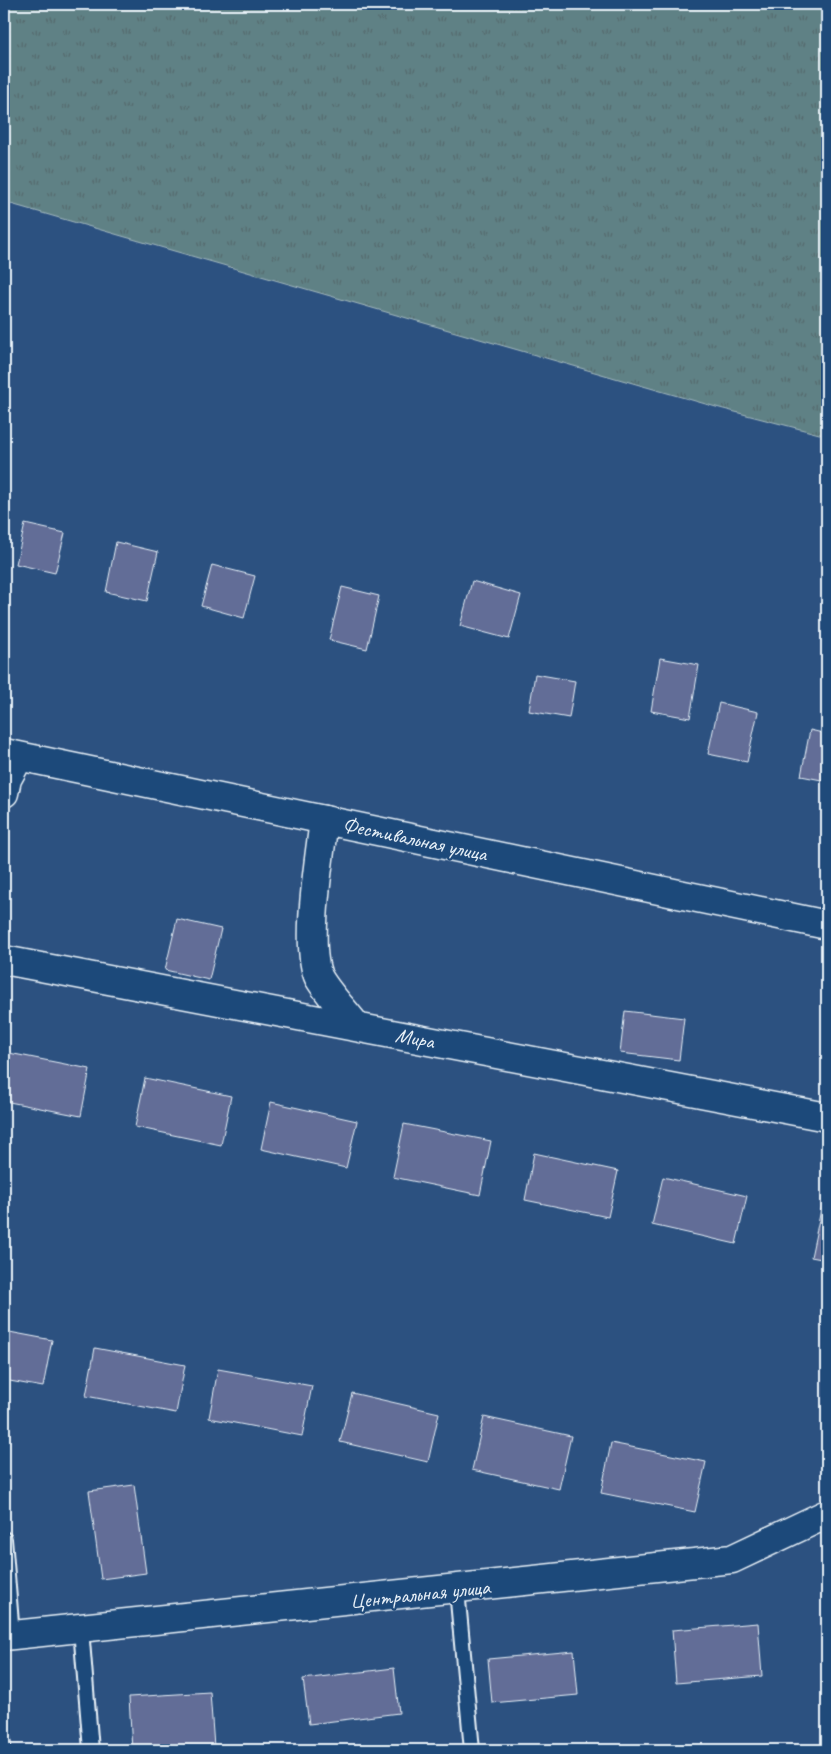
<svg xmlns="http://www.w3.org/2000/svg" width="831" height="1754" font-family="Caveat,sans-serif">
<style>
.grass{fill:url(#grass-tufts);stroke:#a4b9be}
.building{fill:#626d97;stroke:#e8f1f8}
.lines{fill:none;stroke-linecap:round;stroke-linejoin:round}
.service-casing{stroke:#e8f1f8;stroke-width:18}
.minor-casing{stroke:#e8f1f8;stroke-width:31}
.tertiary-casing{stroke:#e8f1f8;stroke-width:31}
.service{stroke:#1f4a7a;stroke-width:14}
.minor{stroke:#1f4a7a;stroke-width:28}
.tertiary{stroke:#1f4a7a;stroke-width:28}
.labels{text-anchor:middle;stroke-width:4.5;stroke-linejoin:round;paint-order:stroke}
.street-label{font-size:21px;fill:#e8f1f8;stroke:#1f4a7a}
</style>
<defs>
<pattern id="grass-tufts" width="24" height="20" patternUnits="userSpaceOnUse" patternTransform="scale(1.25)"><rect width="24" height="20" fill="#5f8185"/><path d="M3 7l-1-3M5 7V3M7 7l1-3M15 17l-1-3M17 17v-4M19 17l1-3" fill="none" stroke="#556a6d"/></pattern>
</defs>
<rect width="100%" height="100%" fill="#2c5180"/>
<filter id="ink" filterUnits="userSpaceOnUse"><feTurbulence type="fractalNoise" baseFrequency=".02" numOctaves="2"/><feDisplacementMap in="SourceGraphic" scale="10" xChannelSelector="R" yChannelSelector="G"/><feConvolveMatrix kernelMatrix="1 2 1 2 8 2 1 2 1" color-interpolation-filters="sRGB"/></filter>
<g filter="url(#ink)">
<path class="grass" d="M 4,4 L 827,4 L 827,436 L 716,407 L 4,202 Z"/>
<path class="building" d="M 25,524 L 65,533 L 55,573 L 16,564 Z
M 116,542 L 158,552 L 147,601 L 106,592 Z
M 212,565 L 255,576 L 244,618 L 201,606 Z
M 472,581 L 521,595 L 509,639 L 460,626 Z
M 342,587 L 379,596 L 367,649 L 329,640 Z
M 660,658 L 699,665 L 690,718 L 651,711 Z
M 535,674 L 575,681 L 569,718 L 529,711 Z
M 719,703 L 758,712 L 747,762 L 708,754 Z
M 810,730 L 827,734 L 827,781 L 801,776 Z
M 177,919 L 221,929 L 209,980 L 165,970 Z
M 625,1011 L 684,1018 L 679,1060 L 620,1053 Z
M 4,1052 L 90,1069 L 81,1116 L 4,1101 Z
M 145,1078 L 231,1096 L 221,1145 L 135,1127 Z
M 271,1102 L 357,1121 L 346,1168 L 261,1149 Z
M 404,1124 L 491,1141 L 480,1195 L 393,1177 Z
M 534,1153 L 618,1171 L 608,1217 L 525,1200 Z
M 663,1177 L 747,1196 L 736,1244 L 652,1225 Z
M 822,1205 L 827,1206 L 827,1260 L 811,1257 Z
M 4,1331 L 52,1340 L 43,1387 L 4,1380 Z
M 95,1348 L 185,1365 L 176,1413 L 86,1396 Z
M 218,1369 L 312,1386 L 302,1436 L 209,1418 Z
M 352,1393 L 439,1413 L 428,1462 L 340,1442 Z
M 484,1417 L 571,1436 L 559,1489 L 472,1470 Z
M 611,1443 L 706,1462 L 695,1512 L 601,1493 Z
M 134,1485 L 146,1573 L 101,1579 L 89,1491 Z
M 758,1623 L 762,1676 L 676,1683 L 672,1630 Z
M 574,1651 L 578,1695 L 492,1703 L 488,1659 Z
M 394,1668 L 399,1713 L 309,1724 L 303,1679 Z
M 210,1692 L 214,1747 L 132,1750 L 129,1697 Z
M 4,1712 L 8,1712 L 12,1750 L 4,1750 Z"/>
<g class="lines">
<g class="service-casing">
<path id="service" d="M 4,1539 L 12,1635
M 457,1590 L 472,1750
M 81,1629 L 91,1750"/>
</g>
<g class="minor-casing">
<path id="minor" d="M 4,793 L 7,779 L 19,757
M 324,820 C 320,855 304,948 319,978 C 329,995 345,1011 357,1027
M 4,960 L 827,1117
M 4,1636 L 732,1559 L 827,1514"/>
</g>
<g class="tertiary-casing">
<path id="tertiary" d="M 4,753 L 827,925"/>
</g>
<use href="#service" class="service"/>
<use href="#minor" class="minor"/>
<use href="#tertiary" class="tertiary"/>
</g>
</g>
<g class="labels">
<g class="street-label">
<text transform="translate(415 839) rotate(12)" y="7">Фестивальная улица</text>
<text transform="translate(415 1038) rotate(11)" y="7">Мира</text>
<text transform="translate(420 1594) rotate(-6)" y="7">Центральная улица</text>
</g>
</g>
<rect width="831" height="1754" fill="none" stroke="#1f4a7a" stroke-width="20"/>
<rect x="10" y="10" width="811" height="1734" fill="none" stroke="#e8f1f8" stroke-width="2" filter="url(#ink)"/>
</svg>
